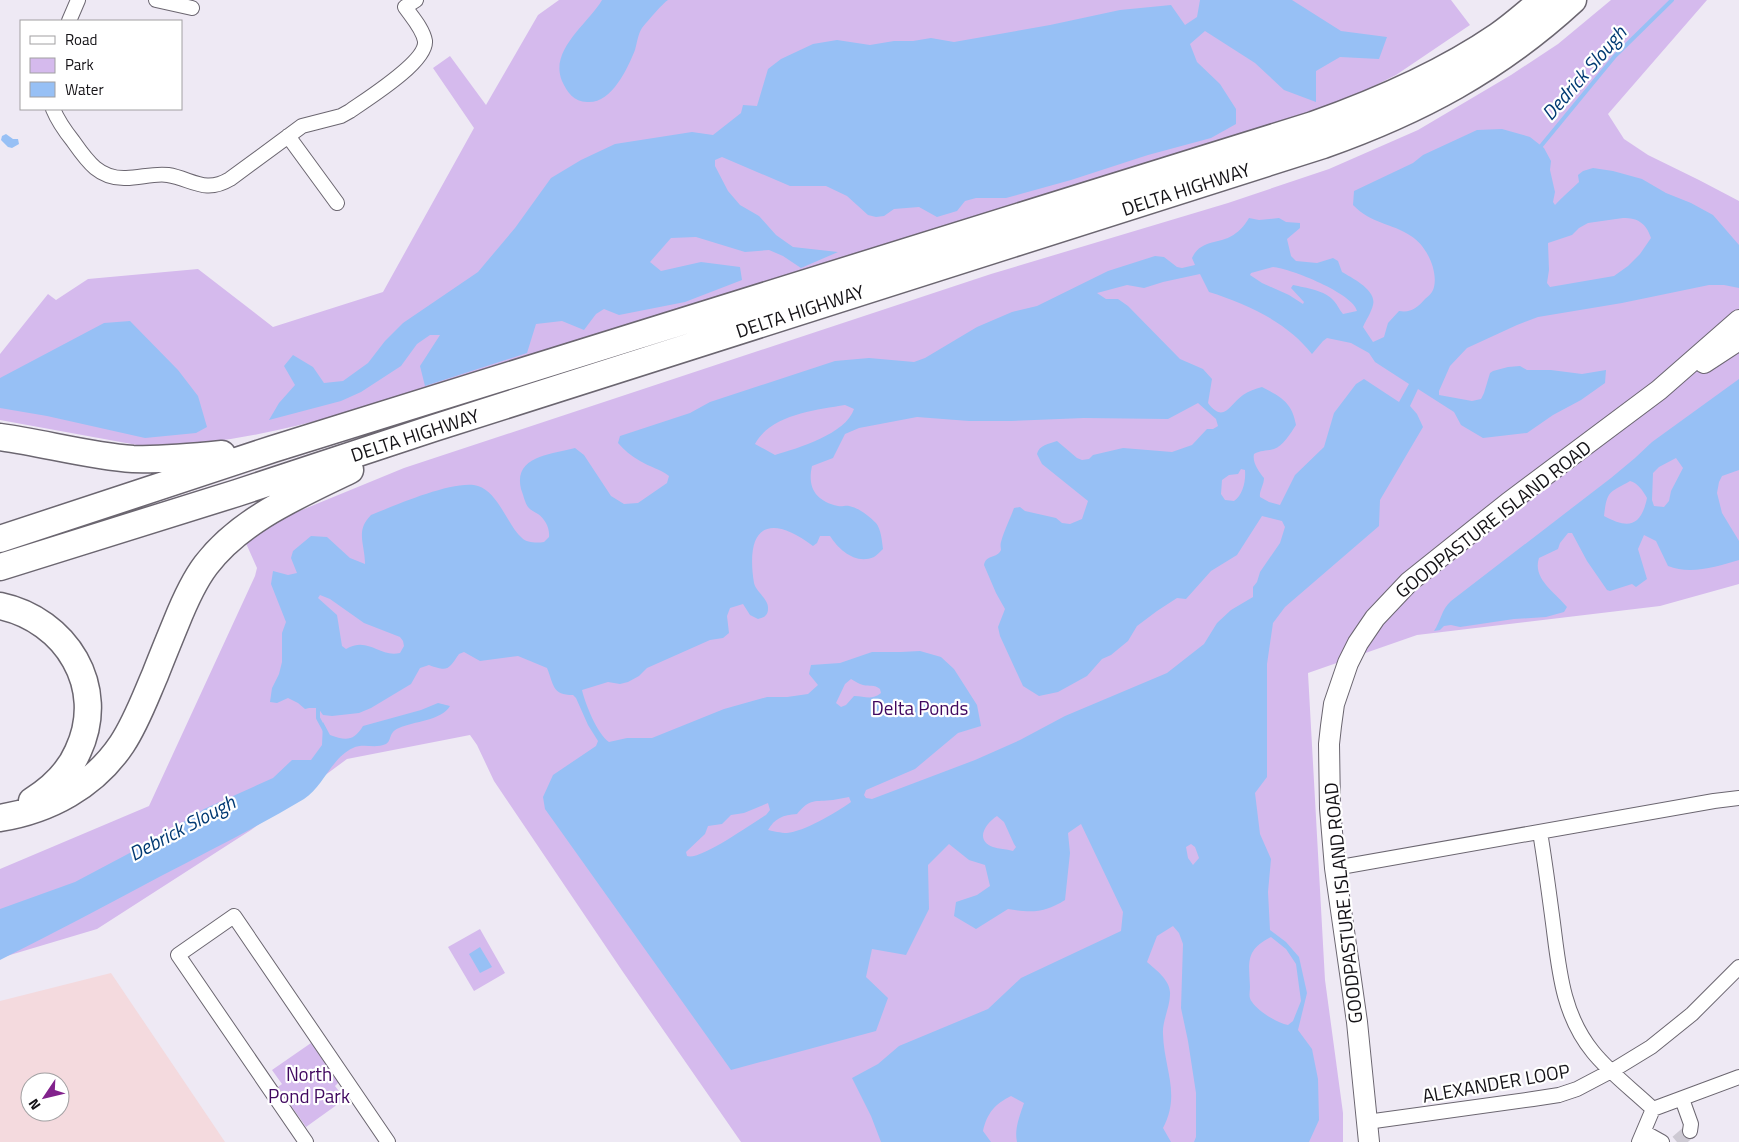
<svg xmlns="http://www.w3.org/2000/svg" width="1739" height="1142" font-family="'Titillium Web',sans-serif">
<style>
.commercial{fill:#f4dade;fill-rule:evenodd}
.green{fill:#d5baed}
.water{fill:#97c0f5;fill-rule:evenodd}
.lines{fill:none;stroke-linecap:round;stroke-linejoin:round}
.stream{stroke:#97c0f5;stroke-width:4}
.street-tunnel{stroke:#cdc9d3;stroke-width:14;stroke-dasharray:14 7;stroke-linecap:butt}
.street-casing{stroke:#6b6670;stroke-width:16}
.secondary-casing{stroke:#6b6670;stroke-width:22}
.highway-casing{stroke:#6b6670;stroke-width:29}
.street{stroke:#fff;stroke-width:14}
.secondary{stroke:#fff;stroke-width:20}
.highway{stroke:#fff;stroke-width:26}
.labels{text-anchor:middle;stroke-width:4.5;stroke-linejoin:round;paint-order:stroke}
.street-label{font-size:19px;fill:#141216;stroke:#fff}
.park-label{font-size:19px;fill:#40085f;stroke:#fff}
.water-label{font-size:20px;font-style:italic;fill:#023a73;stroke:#fff}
</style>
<rect width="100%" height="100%" fill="#eee9f4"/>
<path class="commercial" d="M 111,973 L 225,1142 L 0,1142 L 0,1001 ZM 30,1082 L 60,1082 L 60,1112 L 30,1112 Z"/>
<path class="green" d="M 559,0 L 1451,0 L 1470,25 L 1396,75 L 1344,101 L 1311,115 L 421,393 C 331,416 230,450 137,445 L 0,420 L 0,354 L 48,294 L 56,300 L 88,279 L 198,269 L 273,327 L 383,292 L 474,128 L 433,68 L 450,56 L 486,105 L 538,15 Z
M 1611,0 L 1707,0 L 1608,114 L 1624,139 L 1648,155 L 1699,180 L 1739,201 L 1739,584 L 1660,606 L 1417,635 L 1308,673 L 1325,980 L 1343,1113 L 1343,1142 L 741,1142 L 623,972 L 494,781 L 477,745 L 470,735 L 347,759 L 251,830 L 97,929 L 0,958 L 0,869 L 149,806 L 255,576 L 257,568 L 245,541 L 292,514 L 404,468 L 991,274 L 1228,203 L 1329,169 L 1418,130 L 1511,75 L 1558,44 Z
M 480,929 L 505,973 L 474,991 L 448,947 Z
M 311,1043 L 339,1082 L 335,1086 L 345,1099 L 306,1127 L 278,1087 L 282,1084 L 272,1070 Z"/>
<path class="water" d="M 602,0 L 668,0 C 663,3 646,23 642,28 C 638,34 637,43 635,50 C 627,70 611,104 587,102 C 574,102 567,92 562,81 C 549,50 588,24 602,0 Z
M 1200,0 L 1292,0 L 1341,31 L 1387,37 L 1379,59 L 1340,57 L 1316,71 L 1316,102 L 1284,90 L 1255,63 L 1205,31 L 1190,44 L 1197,62 L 1220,84 L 1236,109 L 1236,124 L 1211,138 L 1148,155 L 1071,180 L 1006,198 L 976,198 L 965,201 L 957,211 L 937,217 L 919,207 L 894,209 L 884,216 L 876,217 L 868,215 L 847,196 L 826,186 L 790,186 L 722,157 L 715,160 L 715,166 L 728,191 L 740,205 L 759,216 L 776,235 L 793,247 L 838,252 L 801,268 L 783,256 L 769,250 L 745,252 L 696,237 L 671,238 L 650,262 L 661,271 L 701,262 L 740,267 L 742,280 L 685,302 L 619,315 L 604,309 L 596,314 L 584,330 L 562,321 L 536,324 L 527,353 L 425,386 L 420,366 L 440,335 L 430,335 L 417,344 L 401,366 L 361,392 L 341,401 L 269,420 L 279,403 L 295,385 L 284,366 L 293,355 L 313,367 L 324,383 L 343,381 L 368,363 L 385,341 L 403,323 L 478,272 L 515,228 L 551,178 L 581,160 L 615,144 L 692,132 L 713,135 L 741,113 L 743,105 L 757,106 L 768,69 L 781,59 L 813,44 L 837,40 L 870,45 L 894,41 L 913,41 L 931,38 L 954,42 L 1050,25 L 1120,10 L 1171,5 L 1185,25 L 1197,17 Z
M 1502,129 L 1530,137 L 1544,148 L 1551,161 L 1550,170 L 1555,192 L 1553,202 L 1555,205 C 1562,197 1571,190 1579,182 L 1578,175 L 1583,171 L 1593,168 L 1613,171 L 1642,179 L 1666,193 L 1691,203 L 1713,215 L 1739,245 L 1739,288 L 1724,285 L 1709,285 L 1622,303 L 1538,317 L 1517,325 L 1467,348 L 1450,366 L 1439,391 L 1439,395 L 1472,401 L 1481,399 L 1484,393 L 1490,373 L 1493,371 L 1508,367 L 1520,366 L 1527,370 L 1551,370 L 1582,374 L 1606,370 L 1605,383 L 1581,400 L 1553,415 L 1527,433 L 1483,438 L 1461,425 L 1454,412 L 1418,389 L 1410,406 L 1417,414 L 1423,427 L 1380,500 L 1379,526 L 1285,607 L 1273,623 L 1267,664 L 1267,777 L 1255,793 L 1260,834 L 1271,859 L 1268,892 L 1270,930 L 1286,942 L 1299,957 L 1307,993 L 1298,1030 L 1312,1049 L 1318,1079 L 1319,1120 L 1309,1142 L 1194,1142 L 1196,1137 L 1196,1093 L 1188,1041 L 1181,1008 L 1183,944 L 1179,933 L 1173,926 L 1157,936 L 1147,962 C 1156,970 1169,979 1170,992 C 1171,1005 1162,1021 1163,1034 C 1164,1069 1181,1094 1163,1128 L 1171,1142 L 1017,1142 C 1014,1129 1020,1115 1024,1103 L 1011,1096 C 995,1104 987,1113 983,1131 L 991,1142 L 881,1142 L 871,1116 L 852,1078 L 878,1064 L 899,1046 L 988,1009 L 1021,978 L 1121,931 L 1123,912 L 1081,824 L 1068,833 L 1070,853 L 1065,900 C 1044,913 1032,913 1008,909 L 976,929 L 954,916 L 956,902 L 977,895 L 990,886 L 985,865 L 969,860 L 949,844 L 928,865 L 929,909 L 906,955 L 872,949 L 866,977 L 888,998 L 876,1031 L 731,1070 L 545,809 L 543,797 L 553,775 L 596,746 L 598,741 L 588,725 L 576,698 L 573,695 C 552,695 554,685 547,668 L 518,656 L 480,661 L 464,652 L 459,654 C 448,670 448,672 429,665 L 420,668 L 411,684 L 371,708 L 359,713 L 332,716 L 323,715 L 318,708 L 309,708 L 305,709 L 298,703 L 288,698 L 277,703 L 270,702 L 272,688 L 279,674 L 282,662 L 282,633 L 286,622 L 271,584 L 273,571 L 288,575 L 297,573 L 291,558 L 293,551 L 311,536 L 327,537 L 350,558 L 365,564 C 365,544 355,531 371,515 C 394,506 455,479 478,486 C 499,493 507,525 522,538 C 527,543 537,543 544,542 L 549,537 C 550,528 545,519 538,514 C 535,512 530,510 528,507 C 525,503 523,494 521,489 C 513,456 552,454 575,448 L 584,455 L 611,496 L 624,504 L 638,503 L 667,483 L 669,476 C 660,469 650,467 640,461 C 631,456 624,450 618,443 L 620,436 L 690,413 L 710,402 L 835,361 L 869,358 L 914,362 L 925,358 L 977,327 L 1012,312 L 1037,306 L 1108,271 L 1155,256 L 1164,257 L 1177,267 L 1182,268 L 1195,265 L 1192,258 C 1201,238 1222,245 1236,233 C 1241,230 1246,223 1249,218 L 1259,220 L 1279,218 L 1286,222 L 1300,223 L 1300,228 L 1287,239 L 1291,256 L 1296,261 L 1317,263 L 1333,258 L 1338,261 L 1342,272 C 1352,278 1377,290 1373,305 C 1371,313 1366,320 1363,327 L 1373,342 L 1384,337 L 1388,323 L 1399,311 C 1411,313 1417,308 1425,299 C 1429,296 1433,292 1434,287 C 1438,270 1426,245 1411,236 C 1392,223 1371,224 1353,205 L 1354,191 L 1413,163 L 1423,155 L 1477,130 ZM 1623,218 C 1638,218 1646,223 1651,238 L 1640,254 L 1628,266 L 1614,276 L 1550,287 L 1547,283 L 1549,270 L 1548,243 L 1572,235 L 1579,228 L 1588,223 ZM 1273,267 C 1290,268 1354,294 1357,311 L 1343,314 C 1339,310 1338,305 1334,301 C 1325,290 1306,288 1293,285 L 1291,288 L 1304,302 L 1303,304 L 1289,295 L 1262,283 L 1250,275 L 1251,273 ZM 1200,274 L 1209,292 C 1247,304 1287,322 1312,354 L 1323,341 L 1327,338 L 1351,343 L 1369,353 L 1375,362 L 1409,384 L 1399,402 L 1364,379 L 1356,384 L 1334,413 L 1324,447 L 1295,475 L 1280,505 L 1269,502 L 1260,497 C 1259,491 1264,485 1264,478 C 1259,472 1252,462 1254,454 C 1261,450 1267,451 1274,449 C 1283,446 1290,434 1296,425 C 1292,402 1281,397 1262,387 C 1255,389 1249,391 1243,395 C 1229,405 1224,424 1208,403 L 1212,379 L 1203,369 L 1180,359 L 1128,306 L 1118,299 L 1106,299 L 1097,293 L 1127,285 L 1144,288 L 1163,282 ZM 1198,403 L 1216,419 L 1218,426 L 1213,429 L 1207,429 L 1192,445 L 1172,452 L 1123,448 L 1093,455 L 1089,459 L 1082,460 L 1077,458 L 1057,441 C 1049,444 1039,445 1037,454 L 1042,464 L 1088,501 L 1082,519 L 1070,524 L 1062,523 L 1056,518 L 1025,511 L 1020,507 L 1014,508 C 1010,519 1004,531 1001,542 C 1000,545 1001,548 1001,550 C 997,559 986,554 984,565 L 996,593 L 1005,609 L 998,627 L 1000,636 L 1023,686 L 1039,696 L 1058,692 L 1087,676 L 1102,659 L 1111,655 L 1128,641 L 1137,626 L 1157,611 L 1177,598 L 1186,599 L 1211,571 L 1237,555 L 1262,516 L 1282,521 L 1285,527 L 1280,543 L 1260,572 L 1257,582 L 1253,587 L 1253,597 L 1231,610 L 1217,623 L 1204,644 L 1167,673 L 1065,716 L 1020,740 L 975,760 L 872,799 L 866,798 L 864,795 L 866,790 L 915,769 L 958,733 L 981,726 L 977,705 L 954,669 L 941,657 L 920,651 L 901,652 L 872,652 L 840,663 L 811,665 L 809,674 L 818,685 L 808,694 L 787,697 L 767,697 L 724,709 L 652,738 L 627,738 L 609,742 C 597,734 585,703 582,690 L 608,682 L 620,684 L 628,682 L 639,676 L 647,668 L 710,640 L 723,638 L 729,633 L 727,616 L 730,608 L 743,604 L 750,615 L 758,619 C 763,618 768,616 768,609 C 769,599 756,592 754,583 C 745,527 768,512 813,546 L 817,543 L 820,536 L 830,536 C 839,550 856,565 874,557 C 877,555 881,551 883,549 C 882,541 881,529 876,523 C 869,516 859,508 849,506 C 846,505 842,507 838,506 C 816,501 807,488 812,466 L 833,458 L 845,434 L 859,428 L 917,417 L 969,421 L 1011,421 L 1084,418 L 1168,419 ZM 845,405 L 854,409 C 846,434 798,448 775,455 L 755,444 C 770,415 815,410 845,405 ZM 1241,469 L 1245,470 C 1246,481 1243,495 1234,501 L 1225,500 L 1221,494 L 1222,480 L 1229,475 L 1238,474 ZM 320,595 L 330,599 L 364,623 L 400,637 L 403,641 L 404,646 L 400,653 C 379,658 369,636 346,649 L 342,646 L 337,615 L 318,598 ZM 851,679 C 855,681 859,684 863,685 C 870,687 874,684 880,689 L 881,693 C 871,701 865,696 854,696 L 846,705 L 841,707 L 836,703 L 845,684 ZM 849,797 L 851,802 C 837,812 803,832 787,833 C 781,833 773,831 768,830 C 775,818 783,815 797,814 C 810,798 815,802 833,800 C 838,799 844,798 849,797 ZM 768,803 L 770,810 L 766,815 C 752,823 700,861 687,856 L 686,852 L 705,834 L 708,826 L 722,824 L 731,815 L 744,813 ZM 997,816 L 1004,822 L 1014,844 L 1016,847 L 1013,851 C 1006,849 999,849 993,847 C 974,840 986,823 997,816 ZM 1191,844 L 1195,847 L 1199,858 L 1193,865 L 1188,858 L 1186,847 ZM 1271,937 L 1286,949 L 1296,964 L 1301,1001 L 1293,1021 L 1288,1025 C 1277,1023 1258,1011 1252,1002 C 1248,997 1250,992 1250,987 C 1249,962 1245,950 1271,937 Z
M 6,134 L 13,139 L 18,139 L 19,144 L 12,148 L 8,147 L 1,140 L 2,136 Z
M 130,321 L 178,370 L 198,396 L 207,427 L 196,433 L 145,438 L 47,416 L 0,408 L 0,378 L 104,323 Z
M 1739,379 L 1739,470 L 1722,476 L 1719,482 L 1717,493 L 1722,513 L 1739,541 L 1739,560 C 1716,567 1690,575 1668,566 L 1656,541 L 1644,535 L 1638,549 L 1647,579 L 1636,587 L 1632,584 L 1610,591 L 1607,590 L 1587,561 L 1572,533 L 1568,533 L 1560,543 L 1558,549 L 1539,558 C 1532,579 1556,593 1567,607 L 1564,612 L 1546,617 L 1514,619 L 1460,627 L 1451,625 L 1444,626 L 1440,630 L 1434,631 C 1441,621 1441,610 1451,601 L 1611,478 L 1635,458 L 1652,442 ZM 1676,458 L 1683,468 L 1671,491 L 1669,501 L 1664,507 L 1654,506 L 1652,500 L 1653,473 L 1659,467 ZM 1630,481 C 1638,483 1643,491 1647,498 C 1641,527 1628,529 1604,516 C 1607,489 1610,493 1630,481 Z
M 438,703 L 450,706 C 441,721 414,721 399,728 C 388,732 392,741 386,744 C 375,749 363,743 353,748 C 332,757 323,787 304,799 C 257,827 209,851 161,876 C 107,905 54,933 0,960 L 0,909 L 75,882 L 158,838 L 204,809 L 273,778 L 292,760 L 311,760 L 322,745 L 323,722 L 330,735 C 346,741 354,741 363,726 L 421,710 Z
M 480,947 L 492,967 L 480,973 L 469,954 Z"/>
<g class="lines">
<path class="stream" d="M 1541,146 L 1615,56 L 1672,0
M 318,708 L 318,718 L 325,731"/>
<path class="street-tunnel" d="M 1677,1142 L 1690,1131"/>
<g class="street-casing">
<path id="street" d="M 156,0 L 192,8
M 69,21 L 78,0
M 53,109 C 58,121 65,131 73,141 C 87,161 99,179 126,178 C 140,178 154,173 168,175 C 192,179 205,194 230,179 L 302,126 L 341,116 L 350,111 C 367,99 427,62 425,41 C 423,29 412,17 405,7 L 416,0
M 288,136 L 337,203
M 1540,832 C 1545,862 1549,893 1553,923 C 1559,969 1562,1014 1593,1052 C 1610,1073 1633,1090 1653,1109 L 1639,1142
M 1335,868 L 1714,801 L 1739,798
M 1682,1099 L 1691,1124 L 1690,1131
M 1653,1109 L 1739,1077
M 1367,1122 L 1533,1099 L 1559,1095 L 1577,1089 L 1615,1069 L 1651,1047 L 1692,1014 L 1739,967
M 1644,1132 L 1662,1142
M 306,1142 L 178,955 L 234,916 L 388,1142"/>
</g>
<g class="secondary-casing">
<path id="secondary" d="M 1704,363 L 1739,340
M 1369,1142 L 1357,1022 L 1335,868 L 1330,808 L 1329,744 L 1331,726 L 1334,704 L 1348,663 L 1358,643 L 1375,618 L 1409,582 L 1508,503 L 1659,390 L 1739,320"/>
</g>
<g class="highway-casing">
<path id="highway" d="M 0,437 C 44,443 89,456 133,459 C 163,460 193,457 222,454
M 0,539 L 273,449 L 1313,125 C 1378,102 1441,75 1498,36 C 1514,25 1528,12 1543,0
M 0,567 L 237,493 L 434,428 L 1323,145 C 1419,111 1498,69 1573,0
M 0,606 C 66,620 108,687 78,751 C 69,772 51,789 32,801
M 0,818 C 49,810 94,786 122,744 C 136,723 145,698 155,675 C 162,657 169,640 176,623 C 184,603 193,582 206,565 C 241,519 299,495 350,470"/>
</g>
<use href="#street" class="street"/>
<use href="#secondary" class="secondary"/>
<use href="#highway" class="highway"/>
</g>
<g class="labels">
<g class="street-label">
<text transform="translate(1186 189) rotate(-18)" y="7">DELTA HIGHWAY</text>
<text transform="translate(800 311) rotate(-18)" y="7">DELTA HIGHWAY</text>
<text transform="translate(415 435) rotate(-18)" y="7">DELTA HIGHWAY</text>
<text transform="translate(1493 519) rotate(-38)" y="7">GOODPASTURE ISLAND ROAD</text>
<text transform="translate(1343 903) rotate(-96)" y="7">GOODPASTURE ISLAND ROAD</text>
<text transform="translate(1496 1083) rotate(-10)" y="7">ALEXANDER LOOP</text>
</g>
<g class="park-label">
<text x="920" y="715">Delta Ponds</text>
<text x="309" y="1081">North<tspan x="309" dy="22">Pond Park</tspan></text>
</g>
<g class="water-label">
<text transform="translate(1584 73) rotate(-49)" y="7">Dedrick Slough</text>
<text transform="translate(182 828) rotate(-28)" y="7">Debrick Slough</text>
</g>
</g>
<rect x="20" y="20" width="162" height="90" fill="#ffffff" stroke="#a1a0a2"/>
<rect x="30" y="36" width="25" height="8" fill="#ffffff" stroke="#a1a0a2"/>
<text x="65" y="45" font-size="15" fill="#141216">Road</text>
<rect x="30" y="58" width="25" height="15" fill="#d5baed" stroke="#a1a0a2"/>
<text x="65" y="70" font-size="15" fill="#141216">Park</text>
<rect x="30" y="82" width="25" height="15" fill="#97c0f5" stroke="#a1a0a2"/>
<text x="65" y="95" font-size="15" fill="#141216">Water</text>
<g transform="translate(45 1097) rotate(235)"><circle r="24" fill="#ffffff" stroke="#a1a0a2"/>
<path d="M0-4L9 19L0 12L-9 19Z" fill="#82228c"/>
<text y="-8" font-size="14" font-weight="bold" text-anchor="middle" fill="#141216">N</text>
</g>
</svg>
